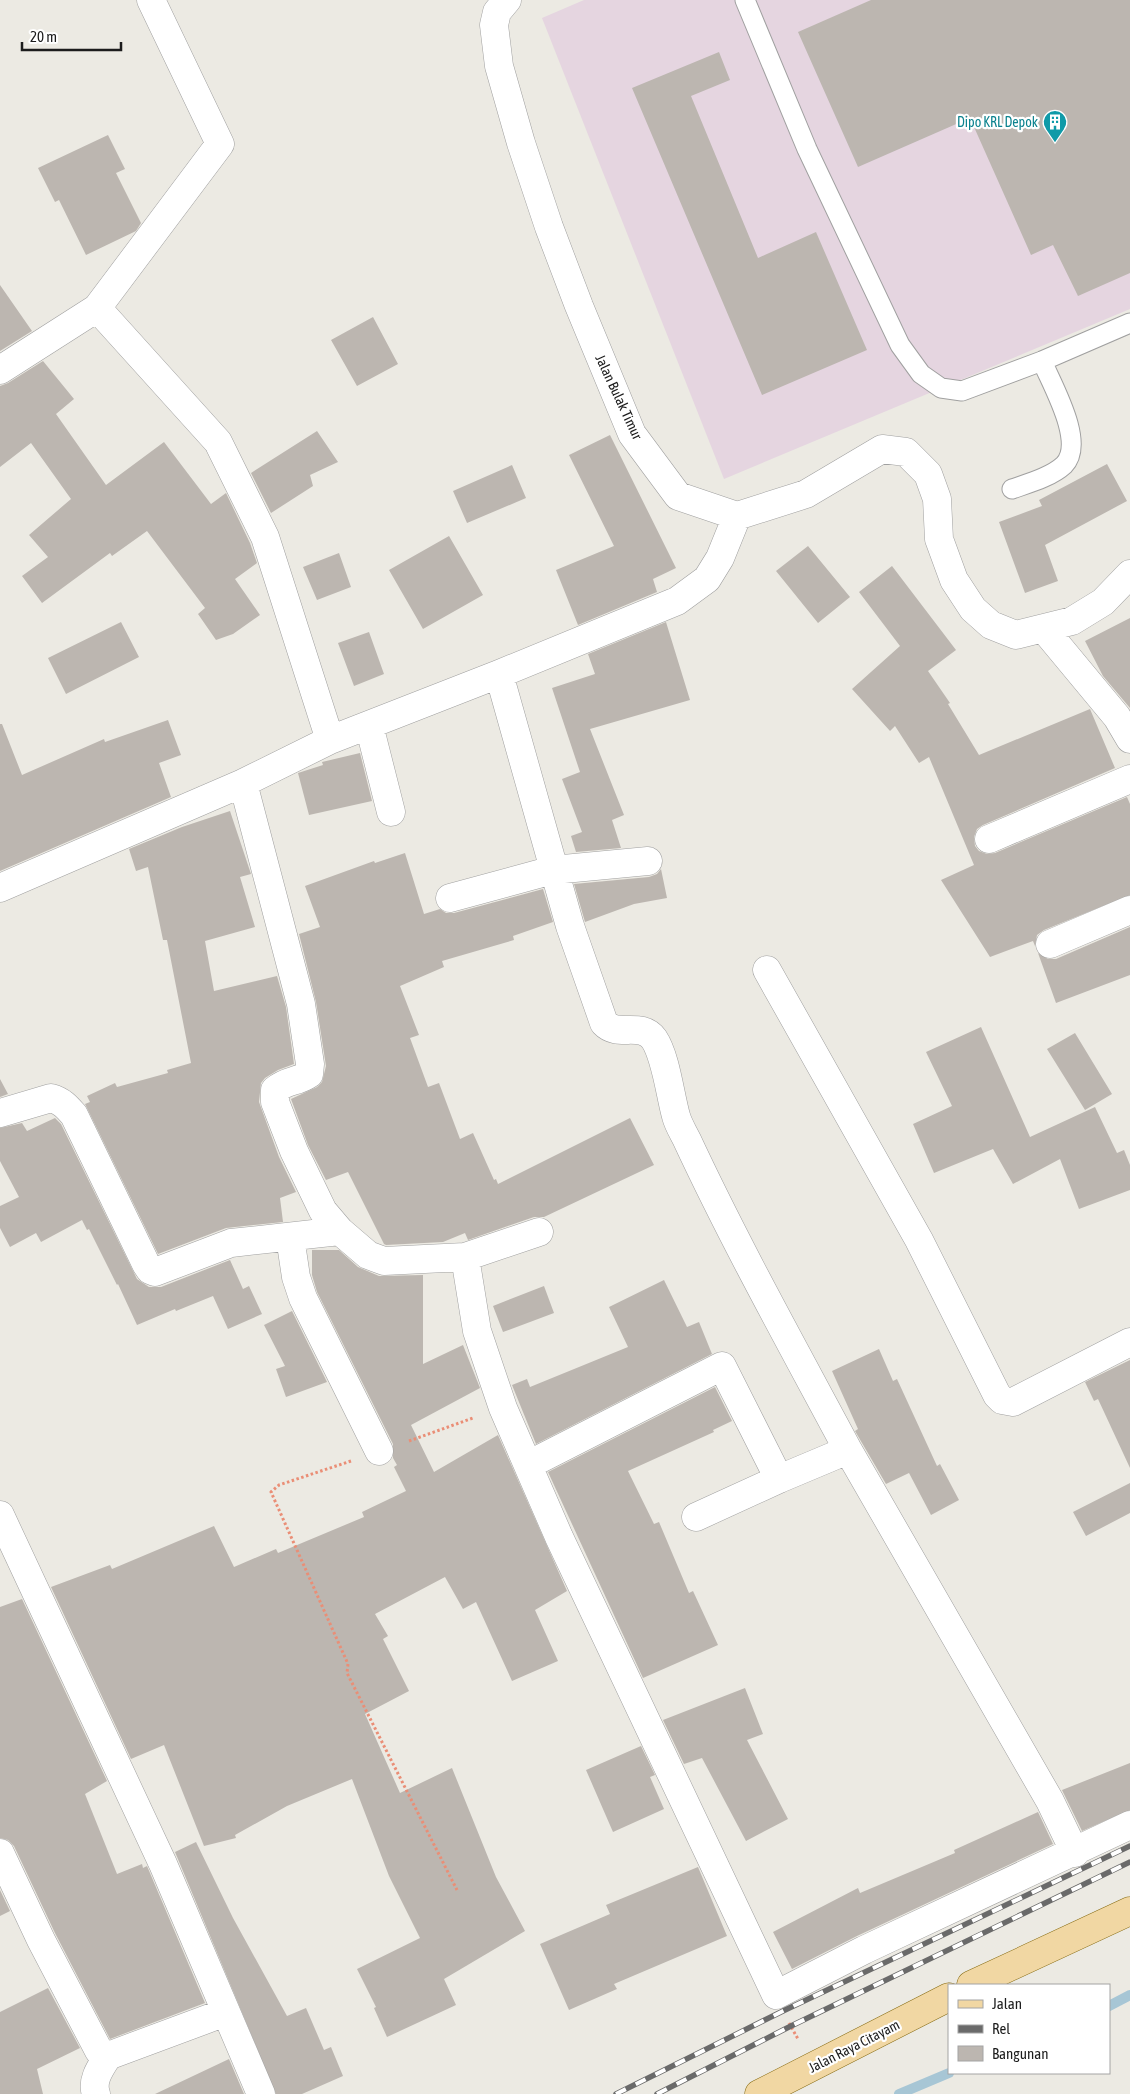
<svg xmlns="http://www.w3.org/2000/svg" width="1130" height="2094" font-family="'Asap Condensed',sans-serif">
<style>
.industrial{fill:#e5d5e0}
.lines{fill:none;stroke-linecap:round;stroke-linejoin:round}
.stream{stroke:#a7c6d5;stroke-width:10}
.building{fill:#bcb6b0}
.lane-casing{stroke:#a0a0a0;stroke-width:21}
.street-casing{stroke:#a0a0a0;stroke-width:29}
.primary-casing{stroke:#846910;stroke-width:29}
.path{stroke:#ea8e76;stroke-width:3;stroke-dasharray:2.5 2.5;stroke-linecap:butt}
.lane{stroke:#fff;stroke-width:19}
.street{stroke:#fff;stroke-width:28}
.primary{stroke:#f1d7a3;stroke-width:28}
.rail-casing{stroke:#6a6a6a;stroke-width:5.5}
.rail{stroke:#fff;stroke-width:4;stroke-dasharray:11;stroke-linecap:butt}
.labels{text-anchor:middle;stroke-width:4.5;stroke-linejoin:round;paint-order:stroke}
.culture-label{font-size:14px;fill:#0d838f;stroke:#fff;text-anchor:end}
.street-label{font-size:14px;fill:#1c1c1c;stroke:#fff}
</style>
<rect width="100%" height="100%" fill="#eceae3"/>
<path class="industrial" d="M 584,0 L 1130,0 L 1130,309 L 724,479 L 542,18 Z"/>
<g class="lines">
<path class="stream" d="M 1109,2006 L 1130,1995
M 899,2094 L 949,2073"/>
</g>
<path class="building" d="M 871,0 L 1130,0 L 1130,273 L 1078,296 L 1053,245 L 1031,255 L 970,118 L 858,167 L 798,32 Z
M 719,52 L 730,80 L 691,96 L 758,258 L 816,232 L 867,350 L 762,395 L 632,88 Z
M 108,135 L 125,169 L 116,173 L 141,223 L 136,231 L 86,255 L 59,200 L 55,202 L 38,168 Z
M 0,285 L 32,331 L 0,351 Z
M 373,317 L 398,364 L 357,386 L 331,340 Z
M 43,361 L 74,399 L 56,414 L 106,485 L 164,442 L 211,504 L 226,493 L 250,543 L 257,563 L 235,579 L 260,615 L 233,634 L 216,640 L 198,614 L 205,608 L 147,531 L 112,556 L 110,553 L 42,603 L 22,576 L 48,557 L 29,535 L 71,499 L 31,443 L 0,467 L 0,386 L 8,383 Z
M 317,431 L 338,462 L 310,475 L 313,486 L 271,513 L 251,473 Z
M 610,435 L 676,568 L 653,579 L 657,592 L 578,625 L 556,570 L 614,546 L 569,455 Z
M 1107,464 L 1127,501 L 1045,545 L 1058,581 L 1025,593 L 999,522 L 1042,506 L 1039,500 Z
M 512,465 L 526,498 L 467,523 L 453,491 Z
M 449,536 L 483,595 L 423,629 L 389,570 Z
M 808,546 L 850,597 L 818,623 L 776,571 Z
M 339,553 L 351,587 L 317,600 L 303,567 Z
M 892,566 L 956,650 L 928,671 L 950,703 L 948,704 L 979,755 L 1090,709 L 1115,768 L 983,825 L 977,829 L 974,837 L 975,846 L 979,851 L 987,854 L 995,853 L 1127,797 L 1130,804 L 1130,895 L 1044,930 L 1037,935 L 1035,946 L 1033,941 L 990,957 L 941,880 L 974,865 L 929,757 L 919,763 L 895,726 L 890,731 L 852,689 L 900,646 L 859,592 Z
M 1130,618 L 1130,708 L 1103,676 L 1085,641 Z
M 121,622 L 139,657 L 66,694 L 48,658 Z
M 666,622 L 690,700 L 590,729 L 624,815 L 612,820 L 621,848 L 576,852 L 571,836 L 582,832 L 562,779 L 580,772 L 552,688 L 595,674 L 588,654 Z
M 369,632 L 384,674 L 354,686 L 338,643 Z
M 168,720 L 181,755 L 159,763 L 171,797 L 0,871 L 0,724 L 2,724 L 22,775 L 104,739 L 105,742 Z
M 360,753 L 372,801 L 309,815 L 298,773 L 323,765 L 322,762 Z
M 230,811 L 251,874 L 240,877 L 255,927 L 205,941 L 214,991 L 277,976 L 286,1007 L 294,1064 L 278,1070 L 265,1078 L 261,1083 L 259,1102 L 279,1157 L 296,1192 L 280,1198 L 283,1222 L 226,1228 L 158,1254 L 85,1104 L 90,1102 L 87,1096 L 115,1083 L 117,1087 L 168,1073 L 167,1070 L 191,1063 L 167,940 L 163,940 L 148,867 L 136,871 L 129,849 L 182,827 Z
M 405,853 L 424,914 L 440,909 L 446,913 L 454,913 L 543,889 L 553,922 L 513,936 L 514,940 L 442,961 L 444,967 L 400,986 L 419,1035 L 410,1038 L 428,1087 L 439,1083 L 460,1139 L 473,1133 L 494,1180 L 496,1179 L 498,1184 L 630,1118 L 654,1165 L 544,1217 L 534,1217 L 468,1240 L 465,1233 L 443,1242 L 386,1245 L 384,1244 L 348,1172 L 326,1180 L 308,1145 L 291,1099 L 317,1087 L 322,1082 L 326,1066 L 316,1002 L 299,934 L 320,927 L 305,886 L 374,861 L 375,863 Z
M 661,869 L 667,898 L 634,904 L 585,922 L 574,884 L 649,877 L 657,874 Z
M 1130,927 L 1130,975 L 1056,1003 L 1038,953 L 1048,959 L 1056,959 Z
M 981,1027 L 1030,1137 L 1095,1107 L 1117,1153 L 1124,1150 L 1130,1165 L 1130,1190 L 1079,1209 L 1060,1159 L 1013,1184 L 993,1149 L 934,1173 L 913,1124 L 952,1106 L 926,1052 Z
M 1075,1033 L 1112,1094 L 1085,1110 L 1047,1049 Z
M 0,1079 L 8,1094 L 0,1097 Z
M 55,1118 L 61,1124 L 137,1279 L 149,1287 L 161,1287 L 230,1260 L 243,1289 L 249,1286 L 262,1314 L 228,1329 L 213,1296 L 176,1311 L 175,1309 L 137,1325 L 118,1284 L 117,1285 L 89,1229 L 87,1230 L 82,1220 L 41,1242 L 36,1233 L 10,1247 L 0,1228 L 0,1206 L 19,1197 L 0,1161 L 0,1128 L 22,1123 L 27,1131 Z
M 312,1250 L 339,1250 L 358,1267 L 379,1276 L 423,1275 L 423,1364 L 463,1345 L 480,1388 L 411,1425 L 434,1472 L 498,1435 L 567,1591 L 535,1610 L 558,1661 L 512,1681 L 476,1602 L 463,1609 L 445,1577 L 375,1614 L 388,1636 L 383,1639 L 409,1691 L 365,1714 L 400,1793 L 452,1768 L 496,1877 L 525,1931 L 444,1979 L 456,2005 L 387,2037 L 374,2008 L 376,2007 L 357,1969 L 420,1938 L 389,1876 L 352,1779 L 287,1806 L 235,1835 L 236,1838 L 204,1846 L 164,1745 L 131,1759 L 51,1587 L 110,1565 L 112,1569 L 214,1526 L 234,1567 L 276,1549 L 278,1553 L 364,1517 L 362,1512 L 406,1491 L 394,1467 L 397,1465 L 393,1458 L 393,1444 L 317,1292 L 312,1275 Z
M 664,1280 L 687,1327 L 699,1322 L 712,1354 L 536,1444 L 512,1385 L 527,1379 L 530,1387 L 628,1347 L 609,1307 Z
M 544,1286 L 554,1313 L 503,1332 L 493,1306 Z
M 292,1311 L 327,1382 L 286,1397 L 276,1369 L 285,1366 L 264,1325 Z
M 879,1349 L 893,1381 L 897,1379 L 937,1466 L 940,1464 L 959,1500 L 931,1515 L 909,1473 L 886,1484 L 855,1431 L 858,1429 L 832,1371 Z
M 1130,1360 L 1130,1468 L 1098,1399 L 1094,1401 L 1085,1382 Z
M 715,1387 L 732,1421 L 713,1430 L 714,1432 L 628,1471 L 654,1524 L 659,1522 L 689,1593 L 693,1591 L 718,1645 L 643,1678 L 548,1472 Z
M 1130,1483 L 1130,1513 L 1086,1536 L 1073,1512 Z
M 22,1599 L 107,1781 L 85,1794 L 117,1874 L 142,1864 L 143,1868 L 147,1866 L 205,2003 L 110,2039 L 55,1933 L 14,1846 L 8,1840 L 0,1838 L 0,1607 Z
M 745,1688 L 763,1734 L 747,1740 L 788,1819 L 746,1841 L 702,1758 L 684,1764 L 663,1720 Z
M 641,1746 L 655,1775 L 650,1777 L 664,1809 L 613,1832 L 586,1770 Z
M 1130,1763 L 1130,1810 L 1082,1831 L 1062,1790 Z
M 1038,1812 L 1053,1844 L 857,1936 L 792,1969 L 773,1932 L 858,1888 L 860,1893 L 955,1853 L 954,1850 Z
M 196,1842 L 233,1918 L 287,2016 L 306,2008 L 324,2050 L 331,2047 L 343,2076 L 302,2094 L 276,2094 L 175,1852 Z
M 698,1867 L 727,1936 L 614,1984 L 617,1989 L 569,2010 L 540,1944 L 610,1914 L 606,1905 Z
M 0,1890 L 10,1911 L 0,1916 Z
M 48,1988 L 80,2048 L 37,2069 L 43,2094 L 0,2094 L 0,2012 Z
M 229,2059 L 244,2094 L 155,2094 Z"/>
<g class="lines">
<g class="lane-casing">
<path id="lane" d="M 745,0 L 807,149 L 900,345 L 921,374 L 941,388 L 962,391 L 1042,361 L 1130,323
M 1012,489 C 1029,483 1051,477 1064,465 C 1086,443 1052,385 1042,361"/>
</g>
<g class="street-casing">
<path id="street" d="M 507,0 L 497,12 L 494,25 L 499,66 L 521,143 L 549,227 L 579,306 L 632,434 L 678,496 L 737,516 L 806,494 L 882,449 L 906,452 L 928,474 L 937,499 L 939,539 L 954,580 L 973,609 L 991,625 L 1016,635 L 1072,621 L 1103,602 L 1130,574
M 97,308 L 218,442 L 265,537 L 330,740
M 0,370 L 97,308 L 220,144 L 151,0
M 1044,629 L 1117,717 L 1130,739
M 499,674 L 570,926 L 604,1023 C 618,1038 641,1021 654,1039 C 666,1057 670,1095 676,1116 C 678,1124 683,1132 687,1140 C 736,1245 793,1347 848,1450
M 369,725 L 391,812
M 243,783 L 301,1004 L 310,1064 L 309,1074 C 296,1083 288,1079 275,1090 L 275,1102 L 294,1151 L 323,1211 L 340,1231 L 368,1255 L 384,1261 L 465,1257 L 539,1232
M 989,839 L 1130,779
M 0,888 L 243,783 L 330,740 L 499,674 L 677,601 L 707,579 L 720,558 L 737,516
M 450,898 L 553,870 L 648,861
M 1050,944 L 1130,910
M 767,970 L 919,1240 L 997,1395 L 1002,1400 L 1013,1402 L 1130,1342
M 0,1113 L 51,1098 C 62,1101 67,1107 74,1115 L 146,1264 L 150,1270 L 155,1272 L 231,1243 L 340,1231
M 290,1237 L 296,1277 L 303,1298 L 379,1451
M 465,1257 L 477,1331 L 503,1408 L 559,1537 L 776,1995 L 864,1950 L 1130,1825
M 528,1465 L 722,1366 L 779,1479 L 696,1517
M 779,1479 L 848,1450 L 1050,1801 L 1075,1853
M 0,1515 L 163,1864 L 261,2094
M 0,1853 L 41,1940 L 99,2051 L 108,2056 L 226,2012
M 96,2094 C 91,2080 101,2067 108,2056"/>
</g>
<g class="primary-casing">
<path id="primary" d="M 971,1985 L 1130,1911
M 759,2094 L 949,1997"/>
</g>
<path class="path" d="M 409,1441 L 473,1418
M 351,1461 L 279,1485 L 271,1492 L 348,1664 L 347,1673 L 457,1890
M 789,2023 L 798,2039"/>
<use href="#lane" class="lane"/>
<use href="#street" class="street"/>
<use href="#primary" class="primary"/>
<g class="rail-casing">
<path id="rail" d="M 616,2094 L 783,2011 L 1130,1846
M 657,2094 L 791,2026 L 1130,1862"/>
</g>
<use href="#rail" class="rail"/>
</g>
<defs>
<g id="building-pin" transform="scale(1.25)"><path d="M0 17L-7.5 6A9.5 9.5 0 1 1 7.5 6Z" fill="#0f9aa8" stroke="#fff"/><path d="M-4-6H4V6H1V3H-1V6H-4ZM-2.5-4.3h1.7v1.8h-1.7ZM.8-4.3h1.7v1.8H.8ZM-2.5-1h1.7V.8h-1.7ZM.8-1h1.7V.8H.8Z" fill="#fff"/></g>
</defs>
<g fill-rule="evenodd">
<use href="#building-pin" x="1055" y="122"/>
</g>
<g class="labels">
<g class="culture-label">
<text x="1038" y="127">Dipo KRL Depok</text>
</g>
<g class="street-label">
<text transform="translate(619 397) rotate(65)" y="5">Jalan Bulak Timur</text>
<text transform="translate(854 2046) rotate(-27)" y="5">Jalan Raya Citayam</text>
</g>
</g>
<rect x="948" y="1984" width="162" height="90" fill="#ffffff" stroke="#a4a4a4"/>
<rect x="958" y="2000" width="25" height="8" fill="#f1d7a3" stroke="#a4a4a4"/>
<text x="992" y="2009" font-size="15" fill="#1c1c1c">Jalan</text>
<rect x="958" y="2025" width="25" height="8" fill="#6a6a6a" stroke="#a4a4a4"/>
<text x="992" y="2034" font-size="15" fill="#1c1c1c">Rel</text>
<rect x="958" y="2046" width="25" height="15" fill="#bcb6b0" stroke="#a4a4a4"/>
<text x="992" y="2059" font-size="15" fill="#1c1c1c">Bangunan</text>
<path d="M22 42v8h99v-8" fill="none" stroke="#1c1c1c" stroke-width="2.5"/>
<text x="30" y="42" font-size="15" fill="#1c1c1c" stroke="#ffffff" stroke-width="4" paint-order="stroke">20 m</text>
</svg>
